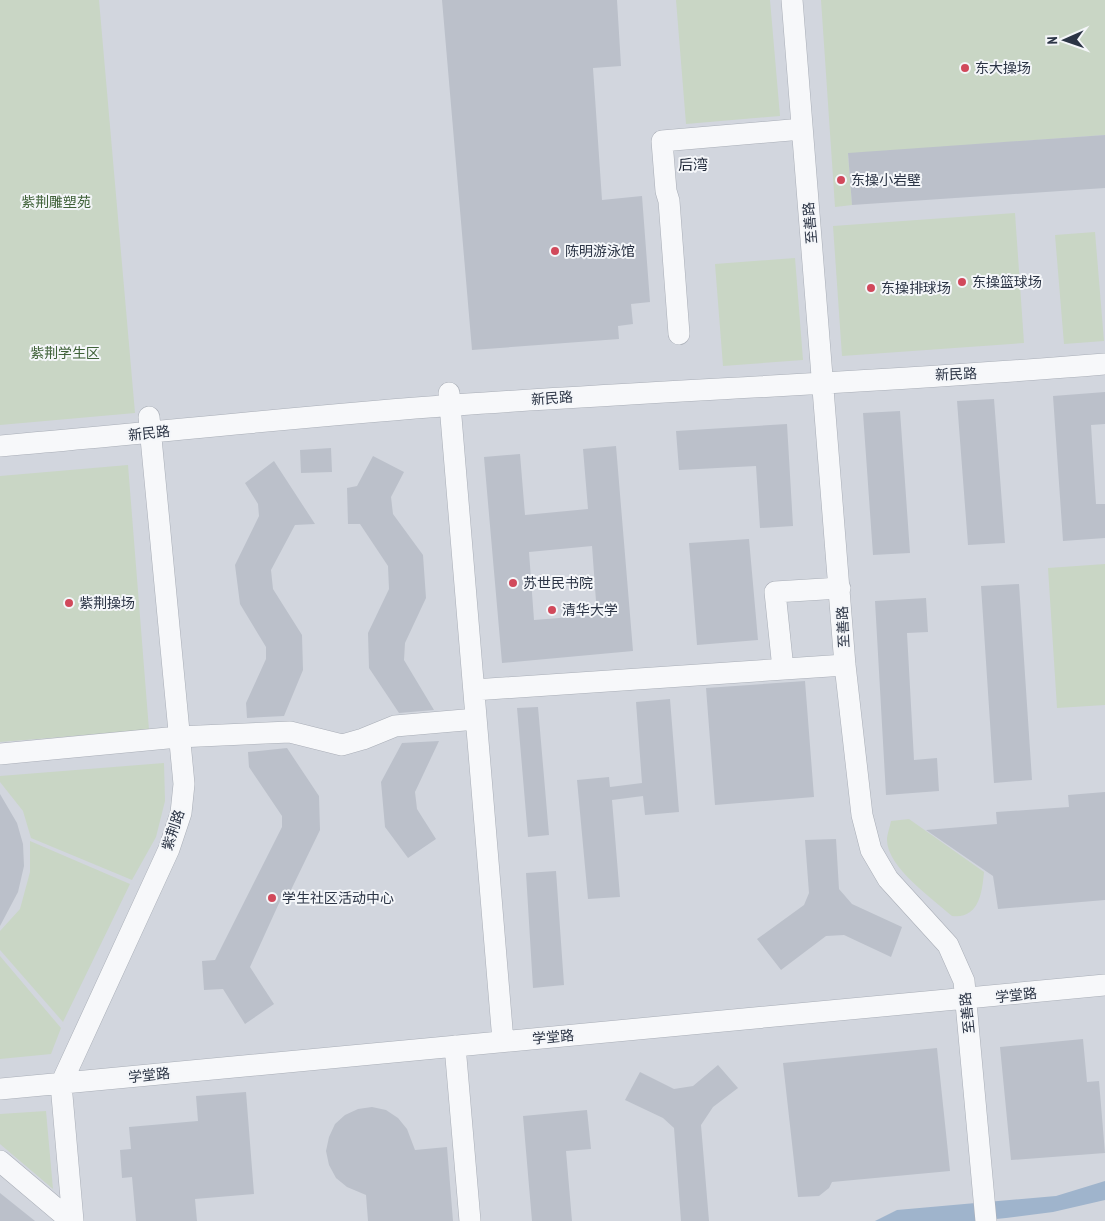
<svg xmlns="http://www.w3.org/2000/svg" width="1105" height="1221" font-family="'PT Sans Narrow','Noto Sans SC',sans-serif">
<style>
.built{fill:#d2d6de}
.green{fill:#c9d6c5}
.water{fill:#9fb4cc}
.building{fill:#bbc0ca;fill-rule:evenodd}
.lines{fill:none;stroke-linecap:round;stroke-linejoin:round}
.minor-casing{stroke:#a9aeb7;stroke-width:22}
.minor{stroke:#f7f8fa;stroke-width:21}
.poi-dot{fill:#d1495b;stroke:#f4f6f9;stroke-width:2}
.labels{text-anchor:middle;stroke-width:4;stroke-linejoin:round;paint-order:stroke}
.poi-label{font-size:14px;fill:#2b3445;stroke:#f4f6f9;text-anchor:start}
.park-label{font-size:14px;fill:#3f6138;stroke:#f4f6f9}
.street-label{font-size:14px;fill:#2b3445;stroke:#f4f6f9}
.neighbourhood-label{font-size:15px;fill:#1d2536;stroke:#f4f6f9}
</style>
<rect width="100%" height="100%" fill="#e4e7ec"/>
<path class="built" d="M 0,0 L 1105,0 L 1105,1221 L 0,1221 Z"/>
<path class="green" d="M 0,0 L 99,0 L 135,413 L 0,425 Z
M 676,0 L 770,0 L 780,116 L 686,124 Z
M 821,0 L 1105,0 L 1105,135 L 848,154 L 852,205 L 835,207 Z
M 1015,213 L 1024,343 L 842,356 L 833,226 Z
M 1095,232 L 1104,341 L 1064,344 L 1055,235 Z
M 795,258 L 803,360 L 723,366 L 715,264 Z
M 128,465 L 149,730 L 0,742 L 0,476 Z
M 1105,564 L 1105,705 L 1057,708 L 1048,568 Z
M 164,763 L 165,801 L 156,837 L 132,880 L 31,838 L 23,811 L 0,782 L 0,776 Z
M 909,819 L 984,872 C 982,893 979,919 952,916 C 933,899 887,867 887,840 C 887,834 890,827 891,821 Z
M 30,841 L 130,884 L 63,1022 L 0,950 L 0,931 L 20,909 L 30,872 Z
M 0,956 L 61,1028 L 51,1054 L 0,1059 Z
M 46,1111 L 53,1189 L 0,1144 L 0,1114 Z"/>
<path class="water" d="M 1105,1181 L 1105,1200 L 1053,1212 L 1006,1218 L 976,1221 L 875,1221 L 897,1210 L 1056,1196 Z"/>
<path class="building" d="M 442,0 L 617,0 L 621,66 L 593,68 L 602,200 L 642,196 L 650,302 L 631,304 L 633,324 L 618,326 L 619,339 L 472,350 Z
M 1105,135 L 1105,188 L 852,205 L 848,153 Z
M 1105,392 L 1105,424 L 1091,425 L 1096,504 L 1105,504 L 1105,538 L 1063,541 L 1053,396 Z
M 994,399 L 1005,543 L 968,545 L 957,401 Z
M 900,411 L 910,553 L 873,555 L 863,413 Z
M 787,424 L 793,526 L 760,528 L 756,466 L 679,470 L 676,431 Z
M 616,446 L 633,651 L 502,663 L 484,457 L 520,454 L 525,515 L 588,509 L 583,449 ZM 592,546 L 597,615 L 534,620 L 529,552 Z
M 331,448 L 332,472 L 301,473 L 300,450 Z
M 373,456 L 404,472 L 391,497 L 393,514 L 423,555 L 426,598 L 405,643 L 404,660 L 434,710 L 399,713 L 369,668 L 368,633 L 389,589 L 388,566 L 360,524 L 348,524 L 347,488 L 357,486 Z
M 274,461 L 315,524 L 295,525 L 271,570 L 273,589 L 302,635 L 303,670 L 284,716 L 247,718 L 246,703 L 266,659 L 266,647 L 240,604 L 235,565 L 259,516 L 258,504 L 245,483 Z
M 749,539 L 758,640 L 697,645 L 689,543 Z
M 1019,584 L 1032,780 L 994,783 L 981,586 Z
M 926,598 L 928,632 L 907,633 L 914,760 L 937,758 L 939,791 L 886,795 L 875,601 Z
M 805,681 L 814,797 L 715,805 L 706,688 Z
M 670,699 L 679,812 L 645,815 L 643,796 L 612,800 L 620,897 L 588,899 L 577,780 L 609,777 L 610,787 L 642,783 L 636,702 Z
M 538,707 L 549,835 L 528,837 L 517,708 Z
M 439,741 L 415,792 L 417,809 L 436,839 L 408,858 L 385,827 L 381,782 L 402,743 Z
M 287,748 L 319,796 L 320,830 L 290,892 L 285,890 L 250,967 L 274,1004 L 245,1024 L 223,989 L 204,990 L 202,961 L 215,960 L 282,827 L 282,816 L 249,767 L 248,752 Z
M 1105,792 L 1105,900 L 998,909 L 993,876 L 926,830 L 997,824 L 996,812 L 1069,807 L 1068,795 Z
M 0,794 L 17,823 L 23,844 L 24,866 L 18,892 L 0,926 Z
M 836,839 L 839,889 L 852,904 L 902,927 L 891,957 L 844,935 L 826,936 L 781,970 L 757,939 L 804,905 L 809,893 L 805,840 Z
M 556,871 L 564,985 L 533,988 L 526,873 Z
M 1083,1039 L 1087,1082 L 1099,1081 L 1105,1153 L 1011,1160 L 1000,1047 Z
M 937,1048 L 950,1171 L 832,1182 L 829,1188 L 819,1196 L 798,1197 L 783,1063 Z
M 718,1065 L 738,1088 L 713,1107 L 701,1125 L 709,1221 L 681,1221 L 674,1128 L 663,1118 L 625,1100 L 640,1072 L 674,1089 L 693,1086 Z
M 246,1092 L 254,1194 L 195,1199 L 197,1221 L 136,1221 L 132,1177 L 122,1178 L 120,1150 L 131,1149 L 129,1127 L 198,1121 L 196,1096 Z
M 372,1107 L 386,1110 L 398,1118 L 407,1129 L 415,1150 L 447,1147 L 453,1221 L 368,1221 L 366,1195 L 347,1187 L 336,1178 L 329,1165 L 326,1151 L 329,1137 L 335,1124 L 345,1115 L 358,1109 Z
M 587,1110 L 591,1149 L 566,1151 L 572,1221 L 532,1221 L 523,1116 Z
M 0,1193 L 35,1221 L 0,1221 Z"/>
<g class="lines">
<g class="minor-casing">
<path id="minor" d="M 792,0 L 845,665 L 862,815 L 871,850 L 888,879 L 948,945 L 964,981 L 986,1221
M 679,334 L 669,201 L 666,191 L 662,141 L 802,129
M 449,393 L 503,1041
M 0,446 C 152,433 303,416 455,405 C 671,390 889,382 1105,364
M 783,669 L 775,592 L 840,588
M 474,690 L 845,665
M 0,754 L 178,737 L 290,732 L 342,745 L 363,739 L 395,726 L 476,719
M 455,1046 L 470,1221
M 0,1089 L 1105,985
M 0,1161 L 71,1221
M 73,1221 L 61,1084 L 169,849 L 181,813 L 184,784 L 149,417"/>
</g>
<use href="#minor" class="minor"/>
</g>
<g class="poi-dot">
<circle cx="965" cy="68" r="5"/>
<circle cx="841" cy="180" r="5"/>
<circle cx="555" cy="251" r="5"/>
<circle cx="962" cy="282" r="5"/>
<circle cx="871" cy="288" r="5"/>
<circle cx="513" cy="583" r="5"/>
<circle cx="69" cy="603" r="5"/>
<circle cx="552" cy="610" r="5"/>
<circle cx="272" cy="898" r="5"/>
</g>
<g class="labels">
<g class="poi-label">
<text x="975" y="73">东大操场</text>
<text x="851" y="185">东操小岩壁</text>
<text x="565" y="256">陈明游泳馆</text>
<text x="972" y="287">东操篮球场</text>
<text x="881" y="293">东操排球场</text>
<text x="523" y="588">苏世民书院</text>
<text x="79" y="608">紫荆操场</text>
<text x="562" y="615">清华大学</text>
<text x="282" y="903">学生社区活动中心</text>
</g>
<g class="park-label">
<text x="56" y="207">紫荆雕塑苑</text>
<text x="65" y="358">紫荆学生区</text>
</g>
<g class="street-label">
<text transform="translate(810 223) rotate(-95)" y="5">至善路</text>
<text transform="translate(956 374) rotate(-2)" y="5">新民路</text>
<text transform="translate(552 398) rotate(-4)" y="5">新民路</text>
<text transform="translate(149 433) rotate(-6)" y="5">新民路</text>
<text transform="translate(843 627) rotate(-93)" y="5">至善路</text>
<text transform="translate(173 830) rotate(-72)" y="5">紫荆路</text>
<text transform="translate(1016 995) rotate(-6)" y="5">学堂路</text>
<text transform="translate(967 1013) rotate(-96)" y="5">至善路</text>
<text transform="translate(553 1037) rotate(-5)" y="5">学堂路</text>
<text transform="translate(149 1075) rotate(-6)" y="5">学堂路</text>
</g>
<g class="neighbourhood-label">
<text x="693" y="170">后湾</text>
</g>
</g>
<g transform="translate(1065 40) rotate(268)" stroke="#f4f6f9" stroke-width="4" paint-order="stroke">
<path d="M0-4L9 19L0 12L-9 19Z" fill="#2b3445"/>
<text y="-8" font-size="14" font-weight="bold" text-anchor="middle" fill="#2b3445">N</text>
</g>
</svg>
